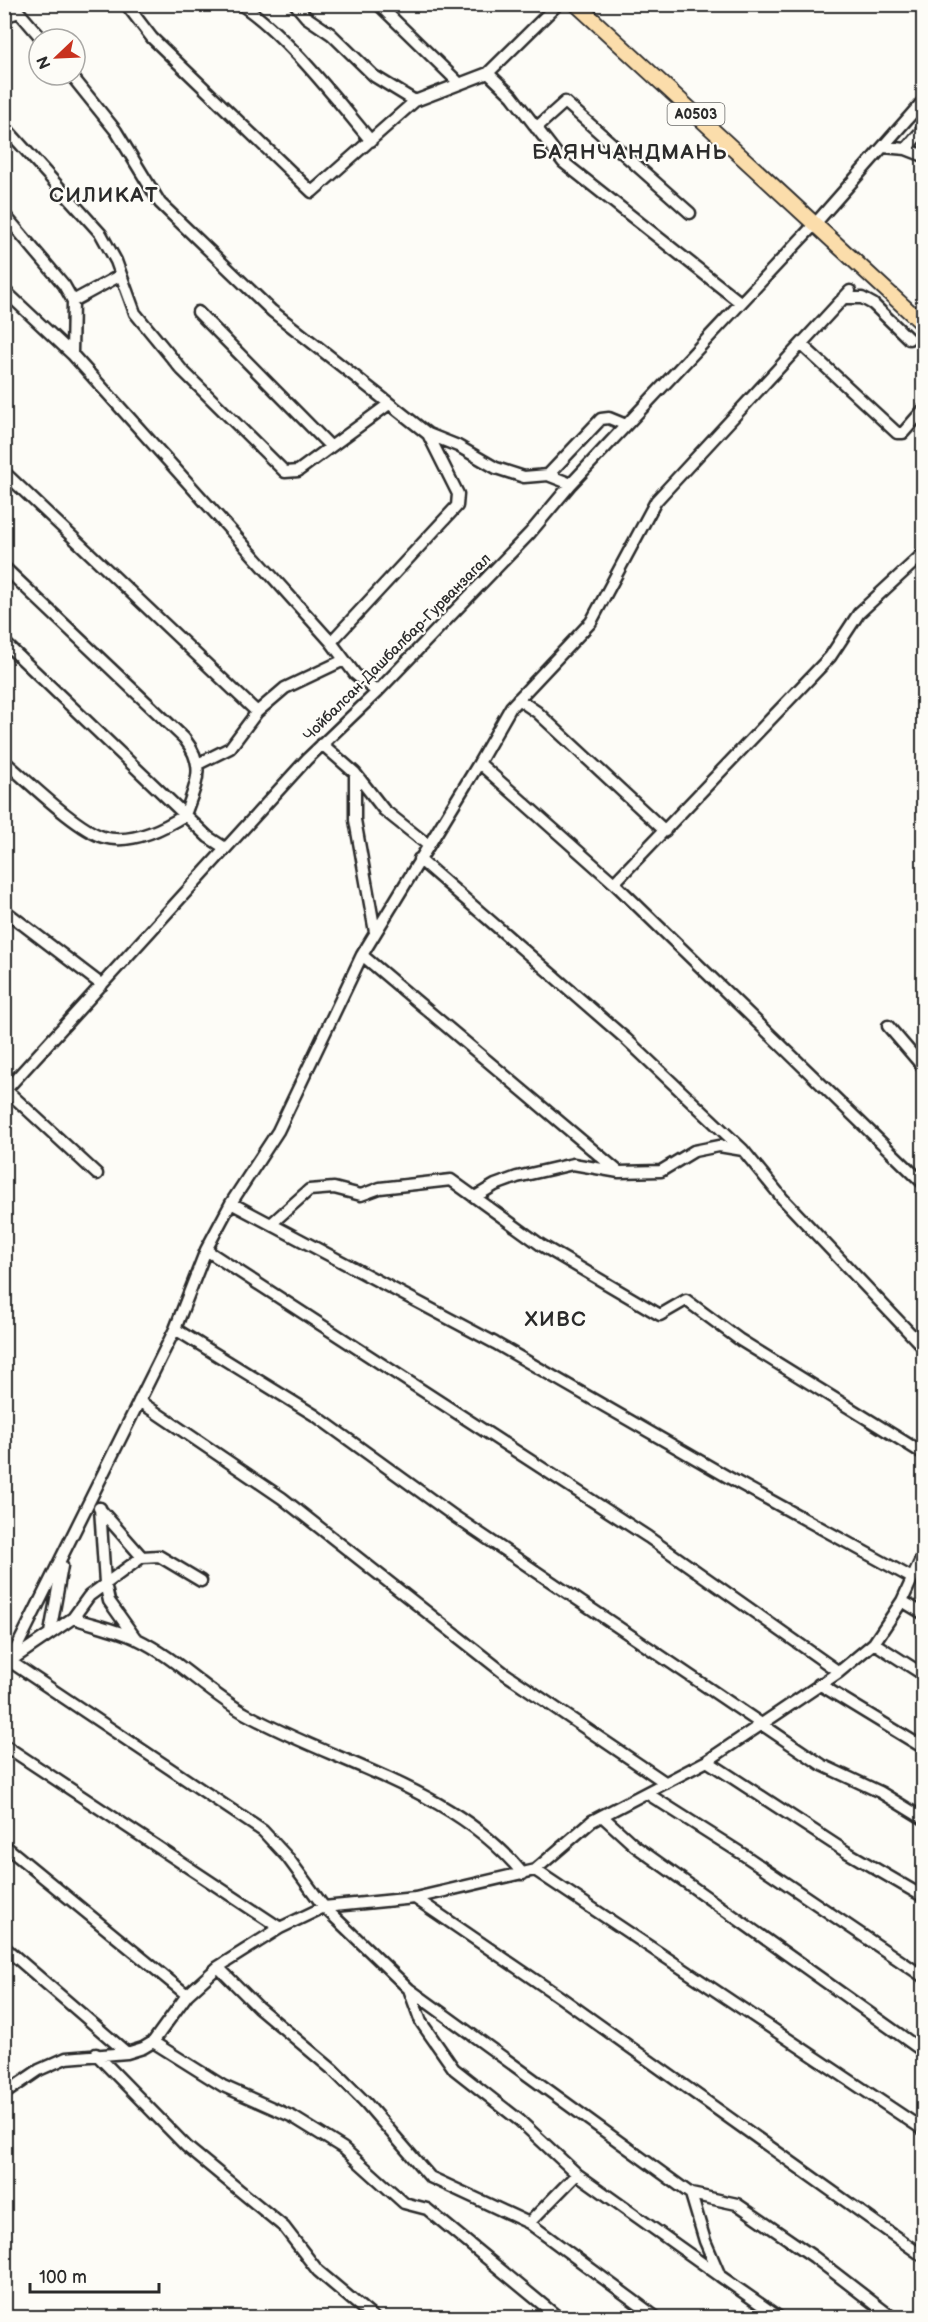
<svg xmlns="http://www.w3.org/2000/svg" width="928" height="2322" font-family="'Balsamiq Sans',sans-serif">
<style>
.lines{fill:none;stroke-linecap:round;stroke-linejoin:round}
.minor-casing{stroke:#2b2b2b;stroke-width:15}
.major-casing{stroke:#2b2b2b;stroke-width:18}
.minor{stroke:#fdfcf7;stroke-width:10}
.major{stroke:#fbddab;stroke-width:14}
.labels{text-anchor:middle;stroke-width:4.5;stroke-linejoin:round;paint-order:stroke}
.shield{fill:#fdfcf7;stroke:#6a6a68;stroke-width:1.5}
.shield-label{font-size:14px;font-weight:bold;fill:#2b2b2b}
.street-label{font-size:15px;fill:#2b2b2b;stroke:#fdfcf7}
.district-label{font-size:21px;font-weight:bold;letter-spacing:1.5px;fill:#2b2b2b;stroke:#fdfcf7}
</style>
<rect width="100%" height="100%" fill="#fdfcf7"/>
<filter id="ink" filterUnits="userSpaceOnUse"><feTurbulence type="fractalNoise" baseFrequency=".0167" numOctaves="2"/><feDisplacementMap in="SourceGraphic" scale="12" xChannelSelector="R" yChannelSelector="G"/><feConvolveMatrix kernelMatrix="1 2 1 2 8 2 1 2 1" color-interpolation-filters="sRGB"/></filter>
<g filter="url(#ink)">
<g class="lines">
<g class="minor-casing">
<path id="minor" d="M 126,4 L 152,38 L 312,192 L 415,101 L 488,73 L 558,4
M 240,4 C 285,33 336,99 371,141
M 295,4 L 306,17 L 331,34 L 374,76 L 415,101
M 378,4 L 460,84
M 4,17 L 19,12 L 42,39
M 488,73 L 512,96 L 563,162 L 741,303
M 71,75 L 116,131 L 160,203 L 272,311 L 428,434 L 458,494 L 457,506 L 331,642
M 4,126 L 101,234 L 116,261 L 135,313 L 181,369 L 285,472 L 298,471 L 389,404
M 536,128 L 565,102 L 690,213
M 883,147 L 906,149 L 924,156
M 906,149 L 924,128
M 4,214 L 64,285 L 73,301 L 72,354 L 331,642 L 355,674 L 377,692
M 4,290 L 72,354
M 843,298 L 862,298 L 873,304 L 909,339
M 73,301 L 119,276
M 198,312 L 330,446
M 801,344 L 897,433 L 903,433 L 924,409
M 428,434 L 458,446 L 496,468 L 524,477 L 548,475 L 571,484
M 4,472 L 257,712
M 548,475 L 601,419 L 609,418 L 626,425
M 4,567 L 184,738 C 207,767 196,783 185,815 C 163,829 131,845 103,837 C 76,829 28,781 4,761
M 4,642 L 208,837 L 225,848
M 518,699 L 537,712 L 665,831
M 322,744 L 355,773 L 355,820 L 375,932
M 479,763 L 614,883 L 924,1184
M 198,764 L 230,748 L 257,712 L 285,688 L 344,660
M 355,773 L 384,810 L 428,845
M 419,859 L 626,1039 L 743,1150 L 783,1199 L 924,1348
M 614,883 L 830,657 L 859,613 L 924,553
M 4,910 L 102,985
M 362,955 L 619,1172
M 888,1026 L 924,1068
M 4,1088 L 97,1174
M 4,1092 L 307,759 L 377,692 L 530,533 L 571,484 L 814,225 L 924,100
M 475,1197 L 495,1185 L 517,1177 L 573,1164 L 619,1172 L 661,1171 L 694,1151 L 719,1146 L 743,1150
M 231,1203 L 495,1343 L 726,1476 L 912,1578
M 271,1224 L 309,1190 L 334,1188 L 361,1195 L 380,1188 L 451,1180 L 541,1245 L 660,1315 L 686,1300 L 740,1340 L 924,1454
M 206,1250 L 648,1537 L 839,1672
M 175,1329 L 316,1416 L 454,1516 L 822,1765 L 880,1792 L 924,1819
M 139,1401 L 282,1498 L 504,1673 L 666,1783
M 99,1508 L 142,1557
M 100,1508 L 105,1583 L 109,1601 L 136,1639
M 902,1601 L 924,1614
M 73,1618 C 94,1625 117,1630 137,1639 C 177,1658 208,1693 246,1714 C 339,1765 454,1788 523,1874
M 50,1633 L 62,1566
M 874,1643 L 924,1675
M 5,1658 L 263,1831 L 288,1858 L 324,1907 L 409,1989 L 691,2194 L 737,2204 L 814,2257 L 893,2318
M 10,1661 L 175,1329 L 206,1250 L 231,1203 L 278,1131 L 362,955 L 479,763 L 511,707 L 591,622 L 656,501 L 850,291
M 4,1670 L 10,1661 L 73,1618 L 89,1596 L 142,1557 L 159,1556 L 201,1581
M 819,1684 L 924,1748
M 4,1745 L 280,1928
M 707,1761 L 845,1851 L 924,1897
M 648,1794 L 744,1855 L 924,1977
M 602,1816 L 635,1846 L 924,2052
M 4,1845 L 187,1995
M 535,1870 L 924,2130
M 415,1898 L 560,1997 L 924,2257
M 4,1947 L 127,2053
M 218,1967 L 258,2007 L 333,2070 L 366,2103 L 430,2177 L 529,2223
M 409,1989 L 421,2022 L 454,2069 L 519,2120 L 577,2174 L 720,2276
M 153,2042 L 223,2086 L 293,2117 L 343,2148 L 404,2203 L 427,2209 L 559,2318
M 96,2054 L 187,2147 L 284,2227 L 318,2271 L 374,2318
M 4,2094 L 39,2070 L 66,2058 L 127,2053 L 143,2048 L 153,2042 L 187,1995 L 218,1967 L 280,1928 L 324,1907 L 415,1898 L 535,1870 L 592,1821 L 707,1761 L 839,1672 L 874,1643 L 902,1601 L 924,1553
M 577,2174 L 529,2223 L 657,2318
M 691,2194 L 705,2241 L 720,2276 L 780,2318"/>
</g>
<g class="major-casing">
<path id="major" d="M 576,4 L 924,325"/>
</g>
<use href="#minor" class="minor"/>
<use href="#major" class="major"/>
</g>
</g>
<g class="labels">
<rect class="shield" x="667.5" y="103" width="57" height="22" rx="4.5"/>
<g class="shield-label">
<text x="696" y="119">A0503</text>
</g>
<g class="street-label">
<text transform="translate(397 647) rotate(-45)" y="5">Чойбалсан-Дашбалбар-Гурванзагал</text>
</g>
<g class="district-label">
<text x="630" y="159">БАЯНЧАНДМАНЬ</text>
<text x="104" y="202">СИЛИКАТ</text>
<text x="556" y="1326">ХИВС</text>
</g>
</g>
<rect width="928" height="2322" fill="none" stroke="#fdfcf7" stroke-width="24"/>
<rect x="12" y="12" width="904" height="2298" fill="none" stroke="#2b2b2b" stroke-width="2" filter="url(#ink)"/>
<g transform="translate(57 57) rotate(247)"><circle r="28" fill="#fdfcf7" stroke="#a9a8a5" stroke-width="1.5"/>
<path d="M0-4.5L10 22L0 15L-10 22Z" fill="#c8321e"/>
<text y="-9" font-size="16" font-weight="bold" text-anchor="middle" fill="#2b2b2b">N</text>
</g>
<path d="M30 2283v9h129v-9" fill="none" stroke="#2b2b2b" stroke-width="3"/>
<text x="39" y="2283" font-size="18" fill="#2b2b2b" stroke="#fdfcf7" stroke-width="4.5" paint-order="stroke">100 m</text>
</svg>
